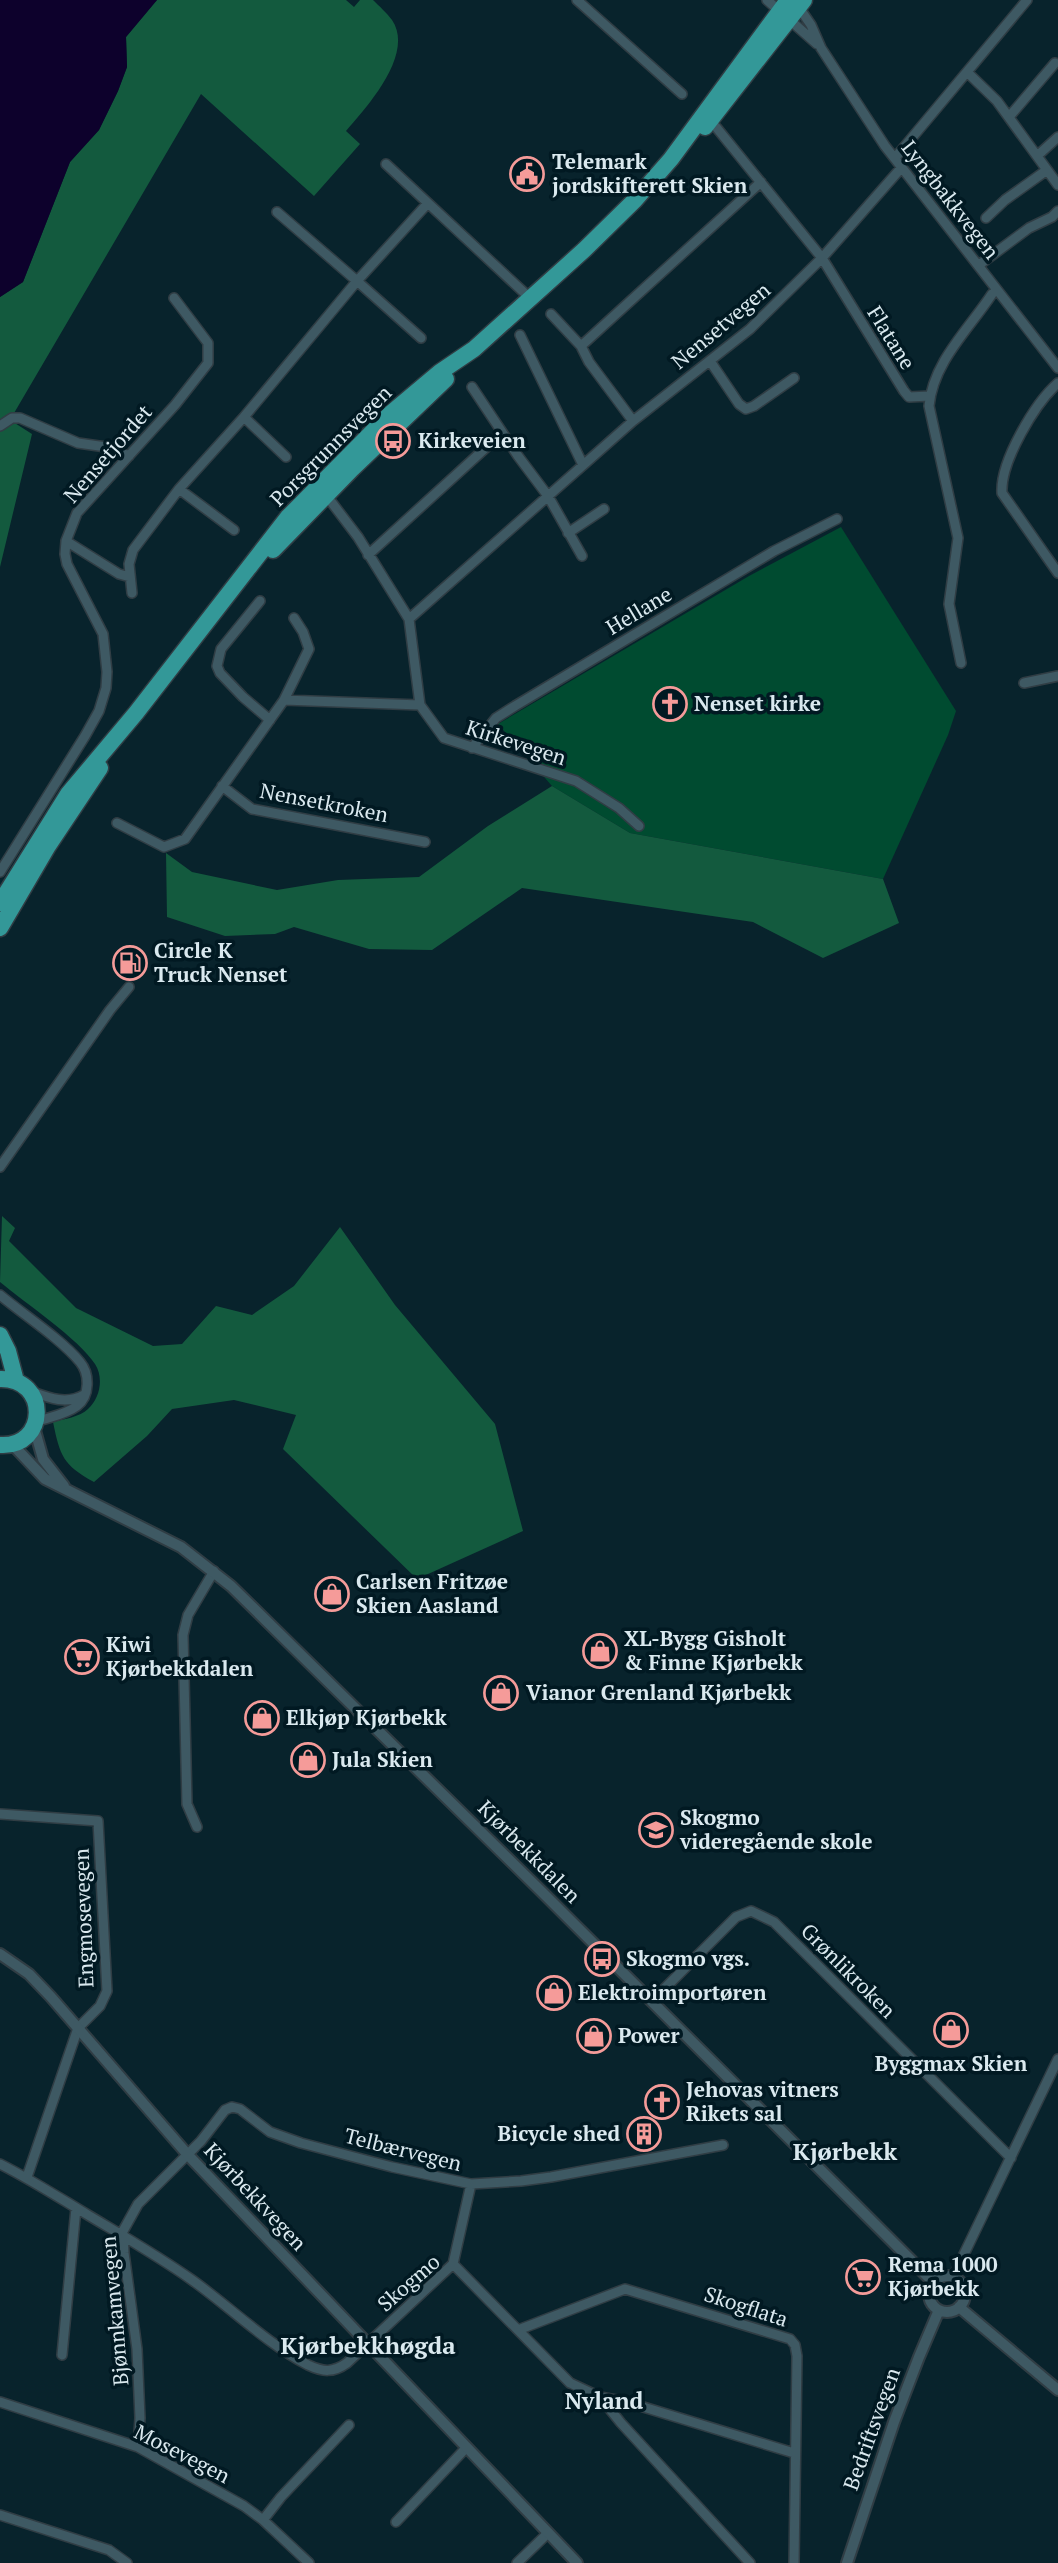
<svg xmlns="http://www.w3.org/2000/svg" width="1058" height="2563" font-family="'PT Serif',serif">
<style>
.green{fill:#004b30}
.forest{fill:#135a3e}
.water{fill:#0d012c}
.lines{fill:none;stroke-linecap:round;stroke-linejoin:round}
.minor-casing{stroke:#303d44;stroke-width:12}
.tertiary-casing{stroke:#303d44;stroke-width:14}
.trunk-casing{stroke:#303d44;stroke-width:19}
.minor{stroke:#3e5963;stroke-width:9}
.tertiary{stroke:#3e5963;stroke-width:10}
.trunk{stroke:#339898;stroke-width:16}
.labels{text-anchor:middle;stroke-width:7;stroke-linejoin:round;paint-order:stroke}
.poi-label{font-size:21px;font-weight:bold;fill:#dae9ef;stroke:#011922;text-anchor:start}
.street-label{font-size:21px;fill:#dae9ef;stroke:#011922}
.neighbourhood-label{font-size:23px;font-weight:bold;fill:#dae9ef;stroke:#011922}
.quarter-label{font-size:24px;font-weight:bold;fill:#dae9ef;stroke:#011922}
</style>
<rect width="100%" height="100%" fill="#08232c"/>
<path class="green" d="M 841,527 L 956,711 L 948,735 L 883,879 L 630,833 L 552,786 L 498,724 L 749,576 Z"/>
<path class="forest" d="M 157,0 L 346,0 L 354,7 L 360,0 L 373,0 C 379,6 387,13 392,20 C 415,54 367,107 346,131 L 360,144 L 314,196 L 201,94 L 10,420 L 32,434 L 0,567 L 0,297 L 23,282 L 70,162 L 99,130 L 118,91 L 127,67 L 126,37 Z
M 552,786 L 630,833 L 883,879 L 899,923 L 823,958 L 753,922 L 522,888 L 432,950 L 369,949 L 294,927 L 275,934 L 225,936 L 167,917 L 166,853 L 192,872 L 277,890 L 338,880 L 419,877 L 488,826 Z
M 2,1216 L 15,1228 L 9,1241 L 76,1308 L 153,1346 L 182,1344 L 216,1306 L 252,1315 L 294,1286 L 340,1227 L 395,1305 L 495,1424 L 523,1531 L 417,1579 L 283,1449 L 296,1415 L 234,1400 L 172,1409 L 147,1436 L 94,1482 C 63,1465 60,1456 53,1422 C 64,1419 80,1417 88,1409 C 100,1398 104,1378 95,1364 C 79,1339 25,1303 0,1282 Z"/>
<path class="water" d="M 0,0 L 157,0 L 126,37 L 127,67 L 118,91 L 99,130 L 70,162 L 23,282 L 0,297 Z"/>
<g class="lines">
<g class="minor-casing">
<path id="minor" d="M 577,0 L 682,94
M 767,0 L 817,44
M 798,6 L 811,25 L 821,48 L 885,146 L 1058,368
M 967,72 L 997,101 L 1058,185
M 1009,117 L 1055,63
M 716,127 L 822,258 L 904,391 L 909,397 L 930,396
M 1037,156 L 1058,137
M 895,158 L 1027,0
M 386,164 L 531,299
M 277,212 L 357,281 L 428,203
M 986,218 L 1005,200 L 1047,170
M 979,265 L 1029,228 L 1052,217 L 1058,211
M 551,314 L 581,346 L 589,362 L 633,421
M 520,335 L 583,465
M 581,346 L 761,182
M 710,361 L 739,404 L 746,409 L 754,406 L 794,378
M 1058,383 C 1035,403 1000,462 1002,493 L 1058,573
M 472,387 L 518,456 L 548,496 L 582,556
M 0,426 L 12,418 L 20,418 L 78,443 L 106,447 L 129,456
M 286,457 L 244,417 L 357,281 L 421,338
M 179,489 L 234,530
M 326,495 L 358,537 L 409,619 L 420,705 L 444,738 L 576,781 L 619,808 L 639,826
M 568,533 L 604,509
M 66,541 L 119,574 L 130,577
M 368,555 L 502,433
M 132,593 L 129,564 L 133,550 L 179,489 L 244,417
M 260,601 L 221,649 L 217,666 L 220,673 L 243,697 L 270,720
M 409,619 L 633,421 L 750,329 L 822,258 L 902,167
M 961,663 L 949,604 L 958,538 L 929,406 C 933,362 969,329 992,294
M 1024,683 L 1058,676
M 284,700 L 309,649 L 303,632 L 294,618
M 472,748 L 496,718 L 515,706 L 774,551 L 837,519
M 222,786 L 252,809 L 425,842
M 117,823 L 164,847 L 185,839 L 284,700 L 420,705
M 0,872 L 85,736 L 99,711 L 106,688 L 107,672 L 103,634 L 67,564 L 65,554 L 66,541 L 77,513 L 175,405 L 208,363 L 208,343 L 174,298
M 0,1167 L 110,1010 L 129,987
M 0,1295 C 24,1315 61,1339 80,1362 C 90,1374 90,1396 77,1406 C 65,1415 49,1417 36,1422
M 30,1391 C 49,1398 66,1405 84,1395
M 0,1814 L 98,1821 L 107,1991 L 100,2006 L 78,2028 L 27,2177
M 197,1827 L 187,1804 L 183,1635 L 188,1615 L 214,1571
M 652,2001 L 736,1917 L 751,1911 L 774,1922 L 1011,2158
M 0,2164 C 30,2179 58,2197 88,2215 C 123,2236 158,2256 192,2280 C 230,2307 266,2343 308,2365 C 323,2372 333,2373 347,2363 L 453,2264 L 570,2383 L 600,2397 L 621,2423 L 750,2563
M 453,2264 L 471,2184
M 953,2277 L 1058,2059
M 518,2330 L 625,2289 L 790,2339 L 795,2345 L 797,2356 L 794,2563
M 62,2355 L 76,2208
M 600,2397 L 627,2402 L 794,2453
M 0,2402 L 138,2447 L 244,2506 L 263,2520 L 309,2563
M 138,2447 L 140,2418 L 137,2349 L 124,2253 L 123,2231 L 138,2204 L 201,2141 L 225,2110 L 232,2107 L 240,2109 L 270,2132 L 301,2143 L 392,2167 L 471,2184 L 521,2181 L 551,2177 L 723,2145
M 0,2515 L 109,2550 L 127,2563
M 263,2520 L 281,2497 L 349,2425
M 396,2522 L 466,2448
M 517,2563 L 547,2534"/>
</g>
<g class="tertiary-casing">
<path id="tertiary" d="M 34,1427 L 43,1459 L 64,1486
M 12,1444 L 45,1479 L 181,1547 L 231,1586 L 542,1892 L 933,2282
M 0,1954 L 29,1974 L 51,1997 L 188,2155 L 577,2563
M929 2294a18 18 0 1 1 36 0a18 18 0 1 1-36 0Z
M 959,2307 L 1058,2390
M 847,2563 L 894,2422 L 919,2357 L 939,2310"/>
</g>
<g class="trunk-casing">
<path id="trunk" d="M 705,127 L 804,0
M 273,550 L 352,469 L 446,379
M 0,903 L 68,794 L 136,713 L 288,517 L 390,414 L 440,372 L 474,349 L 584,250 L 635,200 L 671,159 L 788,0
M 0,928 L 48,846 L 100,768
M 0,1335 L 8,1351 L 16,1381
M 0,1379 C 50,1378 48,1448 0,1445"/>
</g>
<use href="#minor" class="minor"/>
<use href="#tertiary" class="tertiary"/>
<use href="#trunk" class="trunk"/>
</g>
<defs>
<g id="civic-ring" transform="scale(1.75)"><circle r="9.5" fill="#011922" stroke="#f59b99" stroke-width="1.5"/><path d="M-.6-6.5H3V-4.5H.6V-3L4-1V1h2V6H-6V1h2V-1L-.6-3ZM-1.2 2.5V6h2.4V2.5Z" fill="#f59b99"/></g>
<g id="bus-ring" transform="scale(1.75)"><circle r="9.5" fill="#011922" stroke="#f59b99" stroke-width="1.5"/><path d="M-5-6H5V4H4V6H2V4H-2V6H-4V4H-5ZM-3.5-4V0h7V-4ZM-3.5 1.2v1.5H-2V1.2ZM2 1.2v1.5H3.5V1.2Z" fill="#f59b99"/></g>
<g id="church-ring" transform="scale(1.75)"><circle r="9.5" fill="#011922" stroke="#f59b99" stroke-width="1.5"/><path d="M-1.2-6h2.4v3.5h3.3v2.4h-3.3V6h-2.4V-.1h-3.3v-2.4h3.3Z" fill="#f59b99"/></g>
<g id="fuel-ring" transform="scale(1.75)"><circle r="9.5" fill="#011922" stroke="#f59b99" stroke-width="1.5"/><path d="M-5.5-6h7V0h2V4h1.3V-2.5L3-4.5l.8-.8L6-3V5H2.5V1h-1V6h-7ZM-4.2-4.7v3.2H.2V-4.7Z" fill="#f59b99"/></g>
<g id="shop-ring" transform="scale(1.75)"><circle r="9.5" fill="#011922" stroke="#f59b99" stroke-width="1.5"/><path d="M-5-2.5h2.3a2.7 3.5 0 0 1 5.4 0H5L5.5 6h-11ZM-1.5-2.5h3a1.5 2.3 0 0 0-3 0Z" fill="#f59b99"/></g>
<g id="supermarket-ring" transform="scale(1.75)"><circle r="9.5" fill="#011922" stroke="#f59b99" stroke-width="1.5"/><path d="M-6-5.5h2.5l.6 2H6L4.5 2H-2.5L-4.4-4H-6ZM-1.5 3.2a1.3 1.3 0 1 0 .1 0ZM3 3.2a1.3 1.3 0 1 0 .1 0Z" fill="#f59b99"/></g>
<g id="school-ring" transform="scale(1.75)"><circle r="9.5" fill="#011922" stroke="#f59b99" stroke-width="1.5"/><path d="M0-5L7-2L0 1L-7-2ZM-4 1L0 2.5L4 1V4Q0 6-4 4Z" fill="#f59b99"/></g>
<g id="building-ring" transform="scale(1.75)"><circle r="9.5" fill="#011922" stroke="#f59b99" stroke-width="1.5"/><path d="M-4-6H4V6H1V3H-1V6H-4ZM-2.5-4.3h1.7v1.8h-1.7ZM.8-4.3h1.7v1.8H.8ZM-2.5-1h1.7V.8h-1.7ZM.8-1h1.7V.8H.8Z" fill="#f59b99"/></g>
</defs>
<g fill-rule="evenodd">
<use href="#civic-ring" x="527" y="174"/>
<use href="#bus-ring" x="393" y="441"/>
<use href="#church-ring" x="670" y="704"/>
<use href="#fuel-ring" x="130" y="963"/>
<use href="#shop-ring" x="332" y="1594"/>
<use href="#shop-ring" x="600" y="1651"/>
<use href="#supermarket-ring" x="82" y="1657"/>
<use href="#shop-ring" x="501" y="1693"/>
<use href="#shop-ring" x="262" y="1718"/>
<use href="#shop-ring" x="308" y="1760"/>
<use href="#school-ring" x="656" y="1830"/>
<use href="#bus-ring" x="602" y="1959"/>
<use href="#shop-ring" x="554" y="1993"/>
<use href="#shop-ring" x="951" y="2030"/>
<use href="#shop-ring" x="594" y="2036"/>
<use href="#church-ring" x="662" y="2102"/>
<use href="#building-ring" x="644" y="2134"/>
<use href="#supermarket-ring" x="863" y="2277"/>
</g>
<g class="labels">
<g class="poi-label">
<text x="552" y="169">Telemark<tspan x="552" dy="24">jordskifterett Skien</tspan></text>
<text x="418" y="448">Kirkeveien</text>
<text x="694" y="711">Nenset kirke</text>
<text x="154" y="958">Circle K<tspan x="154" dy="24">Truck Nenset</tspan></text>
<text x="356" y="1589">Carlsen Fritzøe<tspan x="356" dy="24">Skien Aasland</tspan></text>
<text x="624" y="1646">XL-Bygg Gisholt<tspan x="624" dy="24">&amp; Finne Kjørbekk</tspan></text>
<text x="106" y="1652">Kiwi<tspan x="106" dy="24">Kjørbekkdalen</tspan></text>
<text x="526" y="1700">Vianor Grenland Kjørbekk</text>
<text x="286" y="1725">Elkjøp Kjørbekk</text>
<text x="332" y="1767">Jula Skien</text>
<text x="680" y="1825">Skogmo<tspan x="680" dy="24">videregående skole</tspan></text>
<text x="626" y="1966">Skogmo vgs.</text>
<text x="578" y="2000">Elektroimportøren</text>
<text x="618" y="2043">Power</text>
<text x="951" y="2071" text-anchor="middle">Byggmax Skien</text>
<text x="686" y="2097">Jehovas vitners<tspan x="686" dy="24">Rikets sal</tspan></text>
<text x="620" y="2141" text-anchor="end">Bicycle shed</text>
<text x="888" y="2272">Rema 1000<tspan x="888" dy="24">Kjørbekk</tspan></text>
</g>
<g class="street-label">
<text transform="translate(950 200) rotate(52)" y="7">Lyngbakkvegen</text>
<text transform="translate(721 326) rotate(-40)" y="7">Nensetvegen</text>
<text transform="translate(891 338) rotate(58)" y="7">Flatane</text>
<text transform="translate(331 446) rotate(-45)" y="7">Porsgrunnsvegen</text>
<text transform="translate(108 454) rotate(-49)" y="7">Nensetjordet</text>
<text transform="translate(639 611) rotate(-31)" y="7">Hellane</text>
<text transform="translate(516 743) rotate(18)" y="7">Kirkevegen</text>
<text transform="translate(324 803) rotate(11)" y="7">Nensetkroken</text>
<text transform="translate(529 1852) rotate(45)" y="7">Kjørbekkdalen</text>
<text transform="translate(84 1918) rotate(-92)" y="7">Engmosevegen</text>
<text transform="translate(848 1971) rotate(45)" y="7">Grønlikroken</text>
<text transform="translate(403 2150) rotate(14)" y="7">Telbærvegen</text>
<text transform="translate(255 2197) rotate(47)" y="7">Kjørbekkvegen</text>
<text transform="translate(409 2283) rotate(-41)" y="7">Skogmo</text>
<text transform="translate(746 2307) rotate(18)" y="7">Skogflata</text>
<text transform="translate(115 2311) rotate(-95)" y="7">Bjønnkamvegen</text>
<text transform="translate(872 2429) rotate(-70)" y="7">Bedriftsvegen</text>
<text transform="translate(182 2454) rotate(27)" y="7">Mosevegen</text>
</g>
<g class="neighbourhood-label">
<text x="604" y="2409">Nyland</text>
</g>
<g class="quarter-label">
<text x="845" y="2160">Kjørbekk</text>
<text x="368" y="2354">Kjørbekkhøgda</text>
</g>
</g>
</svg>
